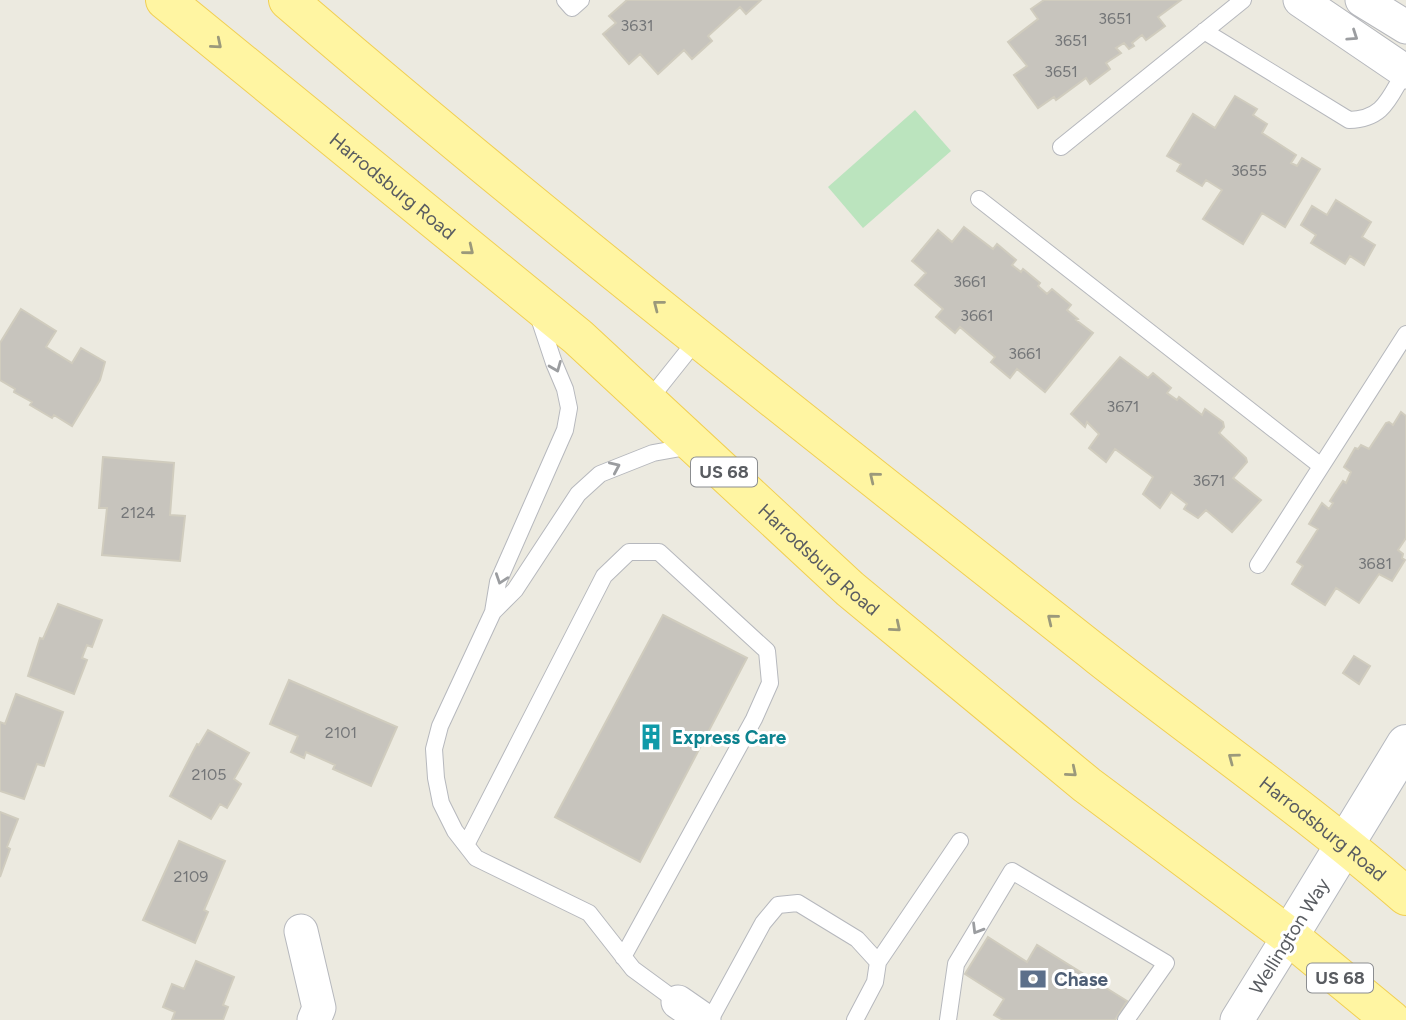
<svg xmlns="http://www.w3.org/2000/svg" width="1406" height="1020" font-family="Figtree,sans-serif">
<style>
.green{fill:#bbe4be}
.building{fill:#c7c4bd;stroke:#d0ccbe;stroke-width:2}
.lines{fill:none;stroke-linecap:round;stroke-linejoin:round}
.lane-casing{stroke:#b6b8bd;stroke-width:18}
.street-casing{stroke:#b6b8bd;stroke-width:35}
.secondary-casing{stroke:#b6b9bf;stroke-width:40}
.primary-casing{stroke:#f1cf53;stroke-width:40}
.lane{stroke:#fff;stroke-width:16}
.street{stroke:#fff;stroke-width:33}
.secondary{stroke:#fff;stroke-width:38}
.primary{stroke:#fff5a2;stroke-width:38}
.oneway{stroke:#9b9da0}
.oneway2{stroke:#9b997b}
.labels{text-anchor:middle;stroke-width:6;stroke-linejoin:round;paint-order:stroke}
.number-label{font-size:16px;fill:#747678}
.shield{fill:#fff;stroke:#8b8d90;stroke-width:2}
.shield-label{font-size:18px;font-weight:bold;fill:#595c61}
.street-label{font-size:19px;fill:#595c61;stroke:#fff}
.culture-label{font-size:19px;font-weight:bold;fill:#0d838f;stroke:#fff;text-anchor:start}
.service-label{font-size:19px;font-weight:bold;fill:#4e5e75;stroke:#fff;text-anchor:start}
</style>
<rect width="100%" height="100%" fill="#eceae0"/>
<path class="green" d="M 915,110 L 951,151 L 863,228 L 828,187 Z"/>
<path class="building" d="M 627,0 L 761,0 L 746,14 L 740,7 L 708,36 L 712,41 L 692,59 L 684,50 L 658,74 L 640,54 L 629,64 L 603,34 L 616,23 L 609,16 Z
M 1044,0 L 1181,0 L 1158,17 L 1165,26 L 1146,40 L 1142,35 L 1132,43 L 1134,46 L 1129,49 L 1124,43 L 1116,48 L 1121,53 L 1106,63 L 1110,69 L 1090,84 L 1086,78 L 1056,100 L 1054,97 L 1038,108 L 1014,75 L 1027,66 L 1008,42 L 1038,19 L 1031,9 Z
M 1235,96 L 1257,109 L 1253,115 L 1267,124 L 1262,133 L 1296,155 L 1291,163 L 1297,166 L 1302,158 L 1320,169 L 1285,227 L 1262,213 L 1243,244 L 1203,219 L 1222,190 L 1206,180 L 1202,186 L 1177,171 L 1181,164 L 1167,156 L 1193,114 L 1215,128 Z
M 1336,200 L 1371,222 L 1362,237 L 1375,245 L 1364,265 L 1350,256 L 1345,264 L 1311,243 L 1316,235 L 1301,225 L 1312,206 L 1327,215 Z
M 964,227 L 993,249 L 997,244 L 1016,260 L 1012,265 L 1021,272 L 1023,269 L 1040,283 L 1038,286 L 1047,294 L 1052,289 L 1071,305 L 1067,310 L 1078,319 L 1076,320 L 1093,333 L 1045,392 L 1017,369 L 1010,378 L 991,362 L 995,357 L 960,327 L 955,333 L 936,317 L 943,309 L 915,285 L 926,273 L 912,261 L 938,230 L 952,242 Z
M 21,309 L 56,331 L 46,347 L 72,363 L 81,348 L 105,362 L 100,380 L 72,426 L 54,415 L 52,418 L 30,405 L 32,402 L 14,392 L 15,389 L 0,380 L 0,343 Z
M 1120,357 L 1148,378 L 1153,373 L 1171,388 L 1167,393 L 1177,400 L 1179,397 L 1202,415 L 1205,409 L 1223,422 L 1224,427 L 1219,433 L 1246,458 L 1247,462 L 1233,478 L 1261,500 L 1232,532 L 1206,510 L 1198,518 L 1184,509 L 1187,504 L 1171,492 L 1160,508 L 1143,494 L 1153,477 L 1115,449 L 1106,462 L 1089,448 L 1099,434 L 1087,422 L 1085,427 L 1071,414 Z
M 1401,412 L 1406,416 L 1406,538 L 1398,550 L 1403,554 L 1402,558 L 1405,560 L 1392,581 L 1379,574 L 1359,603 L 1336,588 L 1325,605 L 1292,584 L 1303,566 L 1297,562 L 1318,529 L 1309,524 L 1322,503 L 1329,509 L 1333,503 L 1330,501 L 1343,481 L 1346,483 L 1351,472 L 1344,467 L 1355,448 L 1358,449 L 1361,445 L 1369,449 L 1386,423 L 1389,422 L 1393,425 Z
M 103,457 L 174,463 L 170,515 L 185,516 L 180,561 L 102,555 L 107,508 L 99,508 Z
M 58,604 L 102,620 L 92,647 L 87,645 L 82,658 L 87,660 L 74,694 L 28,676 L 40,638 L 43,639 Z
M 663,615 L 747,658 L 640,862 L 555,817 Z
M 1354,656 L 1370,666 L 1359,684 L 1343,673 Z
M 289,680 L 397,727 L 371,786 L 333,769 L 335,765 L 306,752 L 304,758 L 291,752 L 298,736 L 270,724 Z
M 16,694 L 63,712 L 44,766 L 37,764 L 24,799 L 0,791 L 0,722 L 5,724 Z
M 208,730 L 249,753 L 234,779 L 241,784 L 227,808 L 220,804 L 211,819 L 170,796 L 197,744 L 199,745 Z
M 0,812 L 18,819 L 7,847 L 10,849 L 0,877 Z
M 179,841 L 225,861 L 204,910 L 208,912 L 195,943 L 143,920 Z
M 988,937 L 1027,962 L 1037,945 L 1127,1001 L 1115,1020 L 1003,1020 L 994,1015 L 1004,999 L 965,974 Z
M 196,961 L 234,977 L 223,1005 L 228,1007 L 223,1020 L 172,1020 L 175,1012 L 163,1007 L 172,984 L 184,989 Z"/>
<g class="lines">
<g class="lane-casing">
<path id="lane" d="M 565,0 L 572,8 L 581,0
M 1204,31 L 1349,120 C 1385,119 1389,97 1406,70
M 1061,147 L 1243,0
M 979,199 L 1321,466
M 538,315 L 554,363 L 565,389 L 569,408 L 565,430 L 498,582 L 493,612 L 515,590 L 578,494 L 600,474 L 653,453 L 692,446
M 648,401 L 699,337
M 1258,565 L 1406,334
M 493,612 L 440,726 L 434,749 L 436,778 L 441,803 L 455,831 L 476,858 L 589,913 L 633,969 L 678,1002
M 466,845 L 604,576 L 629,552 L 659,552 L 767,651 L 770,683 L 754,719 L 623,957
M 878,962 L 960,841
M 710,1020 L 763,923 L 778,905 L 798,903 L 857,939 L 878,962 L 875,982 L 855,1020
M 948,1020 L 956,964 L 1012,871 L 1166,963 L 1126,1020"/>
</g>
<g class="street-casing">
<path id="street" d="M 1300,0 L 1406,72
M 1362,0 L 1406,27
M 301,931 L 319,1008 L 314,1020
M 678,1002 L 704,1020
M 1237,1020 L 1289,936"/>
</g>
<g class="secondary-casing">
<path id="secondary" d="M 1289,936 L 1406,744"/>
</g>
<g class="primary-casing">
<g id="primary">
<path id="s1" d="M 165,0 L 578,337 L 850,589 L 1087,785 L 1289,936 L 1391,1020"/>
<path id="s2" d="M 288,0 C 552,227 827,441 1100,657 C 1202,737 1308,811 1406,896"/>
</g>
</g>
<use href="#lane" class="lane"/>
<use href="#street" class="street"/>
<use href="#secondary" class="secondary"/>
<use href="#primary" class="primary"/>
</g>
<defs><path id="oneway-chevron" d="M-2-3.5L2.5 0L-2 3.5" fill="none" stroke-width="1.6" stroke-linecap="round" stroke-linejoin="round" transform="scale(1.75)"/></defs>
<g class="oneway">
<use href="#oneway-chevron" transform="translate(1353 36) rotate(34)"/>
<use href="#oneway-chevron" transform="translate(556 367) rotate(68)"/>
<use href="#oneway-chevron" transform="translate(615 467) rotate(-24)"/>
<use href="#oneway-chevron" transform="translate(501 579) rotate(109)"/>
<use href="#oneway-chevron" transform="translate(977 929) rotate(121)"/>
</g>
<g class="oneway2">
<use href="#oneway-chevron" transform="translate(217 44) rotate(40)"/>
<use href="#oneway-chevron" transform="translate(469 250) rotate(39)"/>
<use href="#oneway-chevron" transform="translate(658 305) rotate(-142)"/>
<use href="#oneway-chevron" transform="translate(874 477) rotate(-141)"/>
<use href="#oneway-chevron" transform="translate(1052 619) rotate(-141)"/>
<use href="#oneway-chevron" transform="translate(896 627) rotate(40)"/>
<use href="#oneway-chevron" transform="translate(1233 758) rotate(-143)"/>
<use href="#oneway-chevron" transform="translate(1072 772) rotate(40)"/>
</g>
<defs>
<g id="building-bare" transform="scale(2.1)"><path d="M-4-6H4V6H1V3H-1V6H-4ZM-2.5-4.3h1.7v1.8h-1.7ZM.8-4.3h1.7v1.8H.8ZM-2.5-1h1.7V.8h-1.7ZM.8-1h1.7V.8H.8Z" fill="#0f9aa8" stroke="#fff" stroke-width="2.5" paint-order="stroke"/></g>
<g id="bank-bare" transform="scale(2.1)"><path d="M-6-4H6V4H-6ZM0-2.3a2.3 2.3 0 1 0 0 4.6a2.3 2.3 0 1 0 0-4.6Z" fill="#5c6f8a" stroke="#fff" stroke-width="2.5" paint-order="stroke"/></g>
</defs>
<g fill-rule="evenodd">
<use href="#building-bare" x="651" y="737"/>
<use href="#bank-bare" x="1033" y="979"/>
</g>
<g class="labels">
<g class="number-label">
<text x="1115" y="24">3651</text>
<text x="637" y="31">3631</text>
<text x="1071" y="46">3651</text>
<text x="1061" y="77">3651</text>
<text x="1249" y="176">3655</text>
<text x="970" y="287">3661</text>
<text x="977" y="321">3661</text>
<text x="1025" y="359">3661</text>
<text x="1123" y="412">3671</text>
<text x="1209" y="486">3671</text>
<text x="138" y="518">2124</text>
<text x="1375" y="569">3681</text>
<text x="341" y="738">2101</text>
<text x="209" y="780">2105</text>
<text x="191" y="882">2109</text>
</g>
<g class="shield">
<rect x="691" y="457.5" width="66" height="29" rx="5"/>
<rect x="1307" y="963.5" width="66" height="29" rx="5"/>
</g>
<g class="shield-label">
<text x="724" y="478">US 68</text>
<text x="1340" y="984">US 68</text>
</g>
<g class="street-label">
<text dy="7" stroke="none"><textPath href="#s1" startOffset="294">Harrodsburg Road</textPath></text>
<text dy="7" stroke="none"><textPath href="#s1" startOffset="861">Harrodsburg Road</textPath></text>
<text dy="7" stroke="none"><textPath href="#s2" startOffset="1326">Harrodsburg Road</textPath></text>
<text transform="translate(1289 936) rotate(-58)" y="7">Wellington Way</text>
</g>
<g class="culture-label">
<text x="672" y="744">Express Care</text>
</g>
<g class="service-label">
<text x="1054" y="986">Chase</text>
</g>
</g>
</svg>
